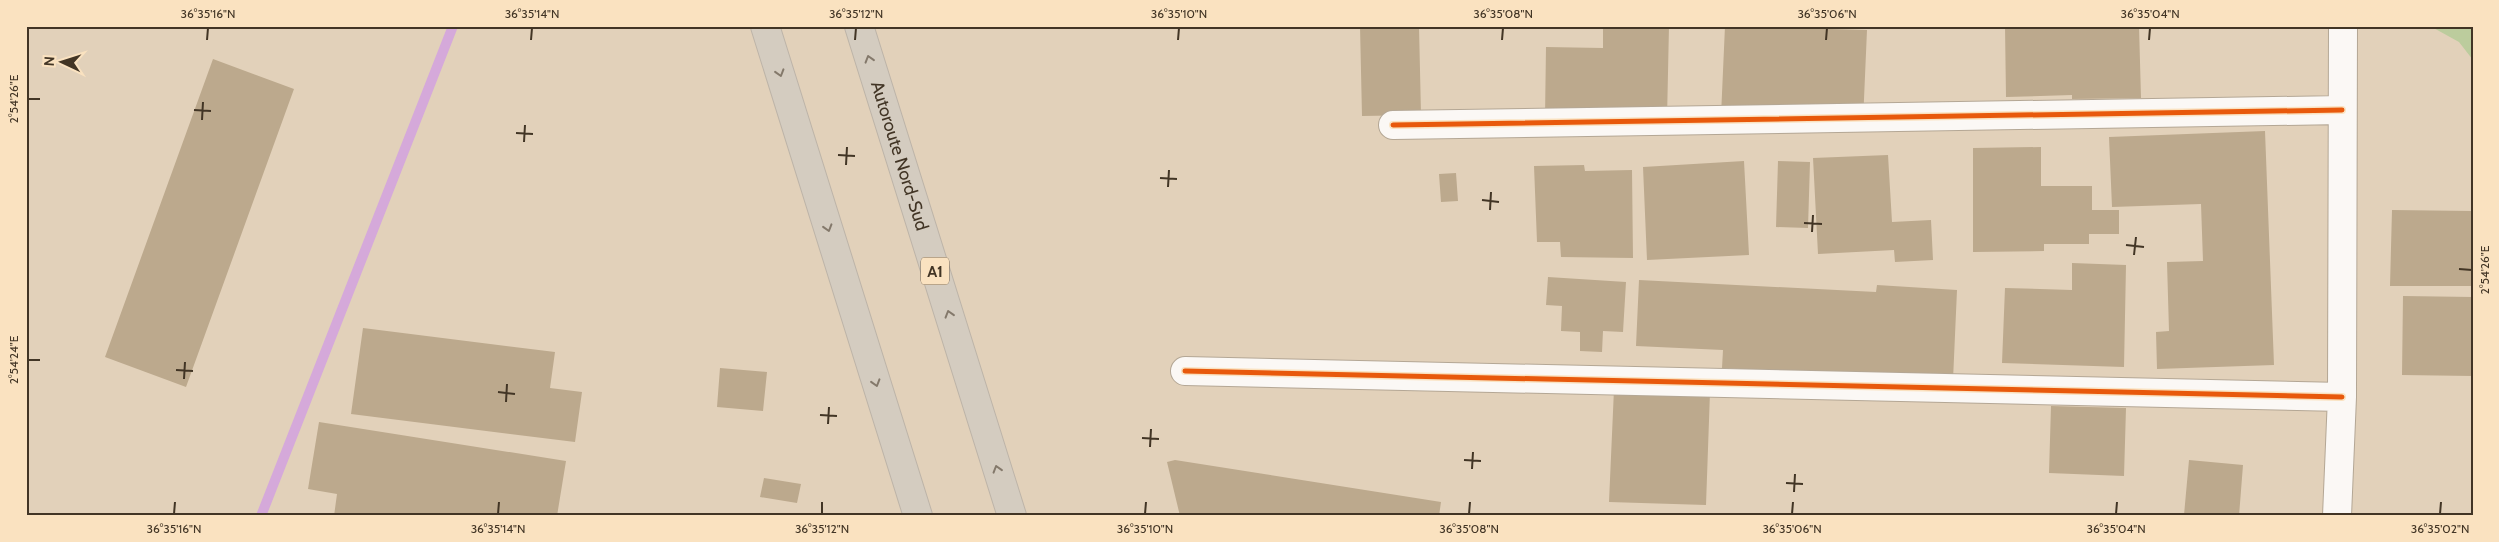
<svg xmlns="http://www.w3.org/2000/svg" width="2499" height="542" font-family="Cabin,sans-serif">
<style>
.green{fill:#bccc9d}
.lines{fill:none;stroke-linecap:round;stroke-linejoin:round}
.stream{stroke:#d5a9da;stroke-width:10}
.building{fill:#bca98d}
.minor-casing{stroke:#b4a795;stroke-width:30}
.motorway-casing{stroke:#bdb4a8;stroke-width:30}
.minor{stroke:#fbf8f5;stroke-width:28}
.motorway{stroke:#d4ccc0;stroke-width:28}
.cycleway-casing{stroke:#fae2c0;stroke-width:8}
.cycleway{stroke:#e8590c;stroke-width:5}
.oneway{stroke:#84796b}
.ticks{fill:none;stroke:#423525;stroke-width:2}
.labels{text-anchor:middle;stroke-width:4.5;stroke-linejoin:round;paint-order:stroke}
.shield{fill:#fae2c0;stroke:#796954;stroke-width:1}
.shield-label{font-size:16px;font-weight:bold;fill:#423525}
.street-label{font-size:18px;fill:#423525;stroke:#fae2c0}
.neatline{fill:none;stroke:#423525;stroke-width:2}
.ticks-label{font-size:12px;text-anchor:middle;fill:#423525}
</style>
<rect width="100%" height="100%" fill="#e2d1ba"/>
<path class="green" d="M 2430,26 L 2473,26 L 2473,60 L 2459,42 Z"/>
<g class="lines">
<path class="stream" d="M 261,516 L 453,26"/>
</g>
<path class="building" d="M 1360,26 L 1419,26 L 1421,115 L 1362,116 Z
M 1603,26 L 1669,26 L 1667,119 L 1545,117 L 1546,47 L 1603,48 Z
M 1725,26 L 1867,30 L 1863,122 L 1721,116 Z
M 2005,26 L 2139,26 L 2141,98 L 2072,99 L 2072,95 L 2006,97 Z
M 213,59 L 294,89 L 186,387 L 105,357 Z
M 2265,131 L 2274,365 L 2157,369 L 2156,332 L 2169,331 L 2167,262 L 2203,261 L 2201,204 L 2112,207 L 2109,137 Z
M 2041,147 L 2041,186 L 2092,186 L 2092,210 L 2119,210 L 2119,234 L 2089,234 L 2089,244 L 2044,244 L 2044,251 L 1973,252 L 1973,148 Z
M 1888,155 L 1892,222 L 1931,220 L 1933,260 L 1895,262 L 1894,250 L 1818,254 L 1813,158 Z
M 1744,161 L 1749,255 L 1647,260 L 1643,167 Z
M 1778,161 L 1810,162 L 1808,228 L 1776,227 Z
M 1584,165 L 1585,171 L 1632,170 L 1633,258 L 1561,257 L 1560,242 L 1537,242 L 1534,166 Z
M 1456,173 L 1458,201 L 1441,202 L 1439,174 Z
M 2392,210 L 2473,211 L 2473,286 L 2390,286 Z
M 2072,263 L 2126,265 L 2124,367 L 2002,363 L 2005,288 L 2072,290 Z
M 1548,277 L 1626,282 L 1623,332 L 1603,331 L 1602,352 L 1580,351 L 1580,332 L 1561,331 L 1562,306 L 1546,305 Z
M 1639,280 L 1876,292 L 1877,285 L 1957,290 L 1953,380 L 1722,368 L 1723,350 L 1636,346 Z
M 2403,296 L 2473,297 L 2473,376 L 2402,375 Z
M 363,328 L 555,352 L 550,388 L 582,392 L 575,442 L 351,414 Z
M 720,368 L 767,372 L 763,411 L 717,407 Z
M 1614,389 L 1710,392 L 1706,505 L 1609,502 Z
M 2051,406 L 2126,408 L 2124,476 L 2049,473 Z
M 319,422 L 566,461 L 557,516 L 334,516 L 337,494 L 308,489 Z
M 1175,460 L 1441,502 L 1439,516 L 1180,516 L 1167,462 Z
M 2189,460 L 2243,465 L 2239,516 L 2184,515 Z
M 764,478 L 801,484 L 797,503 L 760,497 Z"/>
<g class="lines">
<g class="minor-casing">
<path id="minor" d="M 1393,125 L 2342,110
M 1185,371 L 2342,397
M 2337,516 L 2342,397 L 2343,26"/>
</g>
<g class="motorway-casing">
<g id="motorway">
<path d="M 765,26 L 918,516"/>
<path id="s1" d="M 859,26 L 1012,516"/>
</g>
</g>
<use href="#minor" class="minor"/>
<use href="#motorway" class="motorway"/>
<g class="cycleway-casing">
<path id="cycleway" d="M 1393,125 L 2342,110
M 1185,371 L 2342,397"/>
</g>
<use href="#cycleway" class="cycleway"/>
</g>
<defs><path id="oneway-chevron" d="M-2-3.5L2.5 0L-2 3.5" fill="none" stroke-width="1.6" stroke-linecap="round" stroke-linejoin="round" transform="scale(1.25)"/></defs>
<g class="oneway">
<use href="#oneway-chevron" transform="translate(869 59) rotate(-107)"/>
<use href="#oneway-chevron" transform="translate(780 73) rotate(73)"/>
<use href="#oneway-chevron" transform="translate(828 228) rotate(73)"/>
<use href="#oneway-chevron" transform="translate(949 314) rotate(-107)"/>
<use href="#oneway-chevron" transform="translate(876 383) rotate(73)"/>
<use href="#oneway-chevron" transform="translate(997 469) rotate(-107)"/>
</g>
<path class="ticks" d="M 207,40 L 208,28M 531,40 L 532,28M 855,40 L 856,28M 1178,40 L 1179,28M 1502,40 L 1503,28M 1826,40 L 1827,28M 2149,40 L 2150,28M 28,99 L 40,99M 194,110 L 211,111M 202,120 L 203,102M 516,133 L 533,134M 524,142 L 525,125M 838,155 L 855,156M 846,165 L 847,147M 1160,178 L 1177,179M 1168,187 L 1169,170M 1482,200 L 1499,202M 1490,210 L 1491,192M 1804,223 L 1822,224M 1812,232 L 1813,215M 2126,245 L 2144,247M 2134,255 L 2136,237M 2459,269 L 2472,270M 28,360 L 40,360M 176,370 L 193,371M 184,379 L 185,362M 498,392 L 515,394M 506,402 L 507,384M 820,415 L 837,416M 828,424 L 829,407M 1142,438 L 1159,439M 1150,447 L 1151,429M 1464,460 L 1481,461M 1472,469 L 1473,452M 1786,483 L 1803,484M 1794,492 L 1795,474M 174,514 L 175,502M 498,514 L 499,502M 822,514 L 822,502M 1145,514 L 1146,502M 1469,514 L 1470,502M 1792,514 L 1793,502M 2116,514 L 2117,502M 2440,514 L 2441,502"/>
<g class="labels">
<rect class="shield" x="921" y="257.5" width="28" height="27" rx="4"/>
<g class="shield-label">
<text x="935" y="277">A1</text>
</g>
<g class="street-label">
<text dy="6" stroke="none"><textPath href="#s1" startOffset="136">Autoroute Nord-Sud</textPath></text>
</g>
</g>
<rect width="2499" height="542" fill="none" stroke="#fae2c0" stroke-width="55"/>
<g transform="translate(62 62) rotate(274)" stroke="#fae2c0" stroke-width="4" paint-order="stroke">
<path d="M0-4L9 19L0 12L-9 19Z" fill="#423525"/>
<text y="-8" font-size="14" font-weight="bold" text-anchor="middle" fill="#423525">N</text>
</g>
<rect x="28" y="28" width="2444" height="486" class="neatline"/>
<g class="ticks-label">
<text x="208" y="18">36°35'16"N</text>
<text x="532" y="18">36°35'14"N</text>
<text x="856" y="18">36°35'12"N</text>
<text x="1179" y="18">36°35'10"N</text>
<text x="1503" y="18">36°35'08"N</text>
<text x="1827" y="18">36°35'06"N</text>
<text x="2150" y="18">36°35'04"N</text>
<text transform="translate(14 99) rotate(-90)" y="4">2°54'26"E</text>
<text transform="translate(2485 270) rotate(-90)" y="4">2°54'26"E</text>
<text transform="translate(14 360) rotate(-90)" y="4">2°54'24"E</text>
<text x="174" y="533">36°35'16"N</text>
<text x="498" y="533">36°35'14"N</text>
<text x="822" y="533">36°35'12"N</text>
<text x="1145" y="533">36°35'10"N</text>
<text x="1469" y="533">36°35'08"N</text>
<text x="1792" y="533">36°35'06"N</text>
<text x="2116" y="533">36°35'04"N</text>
<text x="2440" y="533">36°35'02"N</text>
</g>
</svg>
